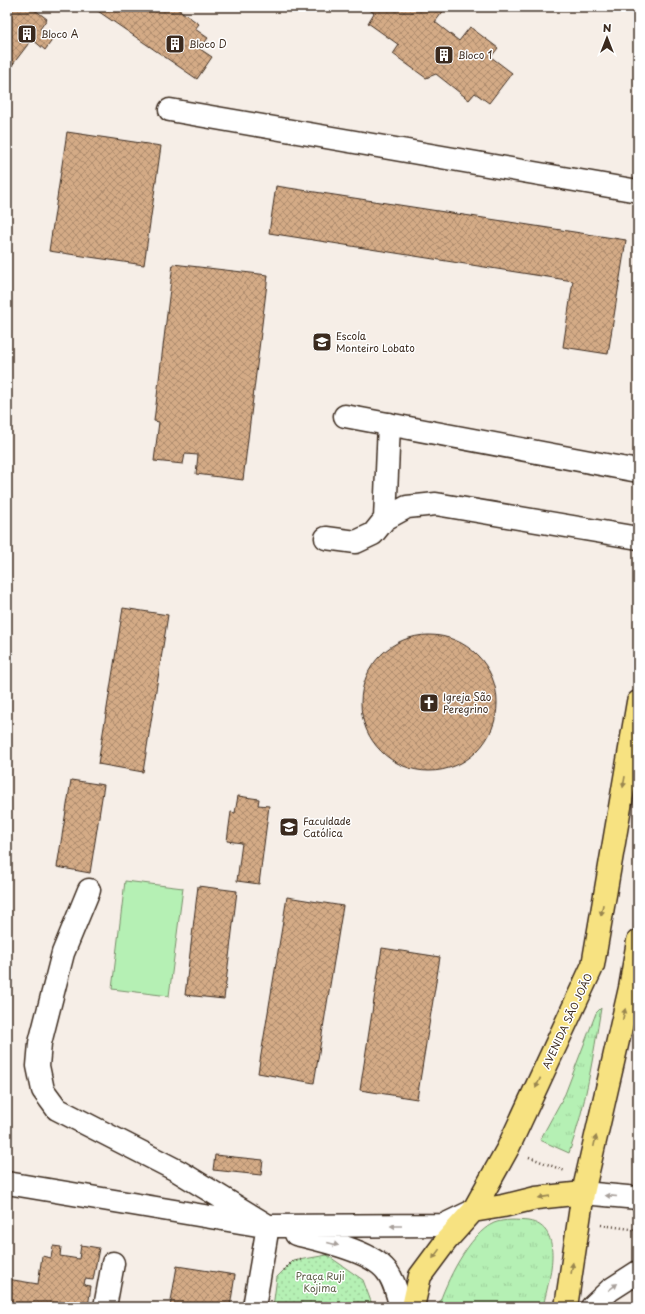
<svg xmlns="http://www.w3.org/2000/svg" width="645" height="1314" font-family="'Playpen Sans',sans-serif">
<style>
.grass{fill:url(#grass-tufts);stroke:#788d69}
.park{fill:url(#park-dots);stroke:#788d69}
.pitch{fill:#b5f0b4;stroke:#788d69}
.building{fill:url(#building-cross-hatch);stroke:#3b2a1e}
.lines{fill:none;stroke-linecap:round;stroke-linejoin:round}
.minor-casing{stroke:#3b2a1e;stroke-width:25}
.major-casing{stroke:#3b2a1e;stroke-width:25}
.path{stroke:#3b2a1e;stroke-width:2.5;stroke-dasharray:1 3;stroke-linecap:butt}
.minor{stroke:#fff;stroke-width:22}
.major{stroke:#f7e281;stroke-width:22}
.oneway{fill:#998650}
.oneway2{fill:#a79f9a}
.labels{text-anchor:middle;stroke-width:3;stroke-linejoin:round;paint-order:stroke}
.poi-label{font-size:10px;fill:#3b2a1e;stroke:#fff;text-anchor:start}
.street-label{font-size:10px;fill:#3b2a1e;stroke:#fff}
.park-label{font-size:10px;fill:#5a5c44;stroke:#fff}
</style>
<defs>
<pattern id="grass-tufts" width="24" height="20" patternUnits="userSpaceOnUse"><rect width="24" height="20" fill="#b5f0b4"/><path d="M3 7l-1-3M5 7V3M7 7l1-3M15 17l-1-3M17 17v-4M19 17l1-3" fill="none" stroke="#9dce9a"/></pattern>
<pattern id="park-dots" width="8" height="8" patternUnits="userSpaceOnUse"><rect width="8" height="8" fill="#b5f0b4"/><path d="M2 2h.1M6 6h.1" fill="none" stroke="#9dce9a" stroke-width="1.8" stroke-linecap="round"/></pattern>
<pattern id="building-cross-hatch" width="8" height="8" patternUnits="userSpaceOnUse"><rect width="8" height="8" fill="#d4ab86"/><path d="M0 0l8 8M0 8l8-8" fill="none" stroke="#ad8b6d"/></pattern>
</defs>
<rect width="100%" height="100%" fill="#f6eee7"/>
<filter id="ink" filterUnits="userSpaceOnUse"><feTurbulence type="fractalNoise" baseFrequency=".025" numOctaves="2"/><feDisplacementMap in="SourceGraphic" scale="8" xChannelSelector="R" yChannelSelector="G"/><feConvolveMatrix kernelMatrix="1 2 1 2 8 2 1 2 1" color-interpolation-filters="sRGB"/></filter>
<g filter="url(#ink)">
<path class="grass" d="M 601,1008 C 593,1057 586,1106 569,1153 L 540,1140 L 565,1094 L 596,1013 Z
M 528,1221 C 567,1227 548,1282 543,1307 L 438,1307 C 446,1282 469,1234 494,1223 C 504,1219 518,1220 528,1221 Z"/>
<path class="park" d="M 327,1255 L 363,1280 L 373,1307 L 273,1307 L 277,1277 L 293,1261 Z"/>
<path class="pitch" d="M 125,881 L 183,888 L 169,996 L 112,989 Z"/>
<path class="building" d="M 7,7 L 31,7 L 47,19 L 40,29 L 53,39 L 45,50 L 32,39 L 10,68 L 7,66 Z
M 92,7 L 175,7 L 199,24 L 195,29 L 208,38 L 200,49 L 212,57 L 197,79 Z
M 365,7 L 440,7 L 444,10 L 435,22 L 459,41 L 470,27 L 498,48 L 491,57 L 512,73 L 489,103 L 475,93 L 469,100 L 436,74 L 426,78 L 393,54 L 399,45 L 368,23 L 374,13 Z
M 67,132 L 161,146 L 144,265 L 49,251 Z
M 276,186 L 626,240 L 608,354 L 563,347 L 573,281 L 269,233 Z
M 173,264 L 268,275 L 243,480 L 196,474 L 198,455 L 185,454 L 183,464 L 154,461 L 159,422 L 154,421 Z
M 123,608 L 168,615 L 143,772 L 98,764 Z
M361 703a68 68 0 1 1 136 0a68 68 0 1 1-136 0Z
M 71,780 L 104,785 L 90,873 L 57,867 Z
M 238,796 L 259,799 L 258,805 L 269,806 L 259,884 L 237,881 L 242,843 L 227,841 L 231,812 L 235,813 Z
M 198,886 L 237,891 L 224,999 L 185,995 Z
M 287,897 L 343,906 L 314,1083 L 258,1073 Z
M 382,948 L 440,957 L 417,1099 L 360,1090 Z
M 215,1155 L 263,1160 L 261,1175 L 213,1170 Z
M 81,1245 L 99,1248 L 93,1280 L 85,1279 L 84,1285 L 91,1286 L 88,1307 L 7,1307 L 7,1279 L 38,1284 L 42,1256 L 51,1258 L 53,1246 L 61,1247 L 60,1256 L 79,1259 Z
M 177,1266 L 235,1275 L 230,1307 L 170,1307 Z"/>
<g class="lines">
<g class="minor-casing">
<path id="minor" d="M 170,110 L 638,191
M 345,416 L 638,471
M 385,519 L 389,424
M 326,538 L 356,542 L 373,534 L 385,519 L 407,507 L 436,504 L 638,538
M 89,890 L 63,953 L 40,1043 L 38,1066 L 43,1090 L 57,1109 L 178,1171 L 268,1226 L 444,1225 L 473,1211
M 7,1183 L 258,1225
M 583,1193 L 638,1198
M 296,1234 C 320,1240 367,1250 384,1268 C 394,1278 397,1294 401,1307
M 105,1307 L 113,1263
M 254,1307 L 268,1226
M 592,1307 L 610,1290 L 638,1272"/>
</g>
<g class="major-casing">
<path id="major" d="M 473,1211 L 503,1206 L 536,1198 L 583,1193
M 413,1307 L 420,1276 L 446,1241 L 473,1211 L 508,1148 L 593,965 L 638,702
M 566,1307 L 583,1193 L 630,988 L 638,941"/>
</g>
<path class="path" d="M 529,1157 L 565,1171
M 601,1225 L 638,1230
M 284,1270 L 293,1261 L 301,1260"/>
<use href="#minor" class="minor"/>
<use href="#major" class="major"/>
</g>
<defs><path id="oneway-solid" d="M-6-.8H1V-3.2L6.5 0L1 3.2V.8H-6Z"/></defs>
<g class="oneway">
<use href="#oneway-solid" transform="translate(624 782) rotate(100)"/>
<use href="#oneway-solid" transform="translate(602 910) rotate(100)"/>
<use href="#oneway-solid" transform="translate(624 1014) rotate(-77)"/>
<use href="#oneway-solid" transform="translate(538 1083) rotate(115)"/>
<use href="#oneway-solid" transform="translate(595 1141) rotate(-77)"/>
<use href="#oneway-solid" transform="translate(544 1197) rotate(172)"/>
<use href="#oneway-solid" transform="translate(436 1254) rotate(126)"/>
<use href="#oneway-solid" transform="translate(572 1268) rotate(-81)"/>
</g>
<g class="oneway2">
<use href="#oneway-solid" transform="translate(611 1196) rotate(-175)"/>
<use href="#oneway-solid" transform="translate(396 1226) rotate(180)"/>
<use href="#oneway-solid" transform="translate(333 1244) rotate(15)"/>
<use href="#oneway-solid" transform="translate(613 1287) rotate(-37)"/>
</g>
</g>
<defs>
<g id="building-square" transform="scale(1)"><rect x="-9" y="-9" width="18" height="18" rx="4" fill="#3b2a1e" stroke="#fff"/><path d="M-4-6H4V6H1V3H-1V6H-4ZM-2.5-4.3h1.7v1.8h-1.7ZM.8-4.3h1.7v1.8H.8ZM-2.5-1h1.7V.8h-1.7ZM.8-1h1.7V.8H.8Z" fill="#fff"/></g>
<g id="school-square" transform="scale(1)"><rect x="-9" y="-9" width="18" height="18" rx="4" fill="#3b2a1e" stroke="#fff"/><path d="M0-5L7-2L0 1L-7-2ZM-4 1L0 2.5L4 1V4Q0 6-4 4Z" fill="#fff"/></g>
<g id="church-square" transform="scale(1)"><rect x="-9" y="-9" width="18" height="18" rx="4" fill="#3b2a1e" stroke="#fff"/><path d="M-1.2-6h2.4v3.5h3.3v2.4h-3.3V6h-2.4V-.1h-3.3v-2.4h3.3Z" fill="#fff"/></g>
<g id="university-square" transform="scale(1)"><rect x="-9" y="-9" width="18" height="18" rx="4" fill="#3b2a1e" stroke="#fff"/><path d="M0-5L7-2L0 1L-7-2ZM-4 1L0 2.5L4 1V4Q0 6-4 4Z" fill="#fff"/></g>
</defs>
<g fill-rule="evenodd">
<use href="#building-square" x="27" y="34"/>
<use href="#building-square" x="175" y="44"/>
<use href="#building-square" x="444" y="55"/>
<use href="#school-square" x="322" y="342"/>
<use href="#church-square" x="429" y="703"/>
<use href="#university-square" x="289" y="827"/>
</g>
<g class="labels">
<g class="poi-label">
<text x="41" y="38">Bloco A</text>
<text x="189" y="48">Bloco D</text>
<text x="458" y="59">Bloco 1</text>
<text x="336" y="340">Escola<tspan x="336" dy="12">Monteiro Lobato</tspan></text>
<text x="443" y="701">Igreja São<tspan x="443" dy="12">Peregrino</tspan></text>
<text x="303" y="825">Faculdade<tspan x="303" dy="12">Católica</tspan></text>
</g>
<g class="street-label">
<text transform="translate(567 1021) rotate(-65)" y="4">AVENIDA SÃO JOÃO</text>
</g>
<g class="park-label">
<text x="320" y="1280">Praça Ruji<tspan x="320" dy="12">Kojima</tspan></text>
</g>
</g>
<rect width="645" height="1314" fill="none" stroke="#fff" stroke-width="24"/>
<rect x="12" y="12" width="621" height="1290" fill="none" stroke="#3b2a1e" stroke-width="1.5" filter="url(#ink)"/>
<g transform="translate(607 38)" stroke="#ffffff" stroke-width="3" paint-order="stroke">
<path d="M0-3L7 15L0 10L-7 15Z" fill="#3b2a1e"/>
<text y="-6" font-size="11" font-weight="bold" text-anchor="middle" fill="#3b2a1e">N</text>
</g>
</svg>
